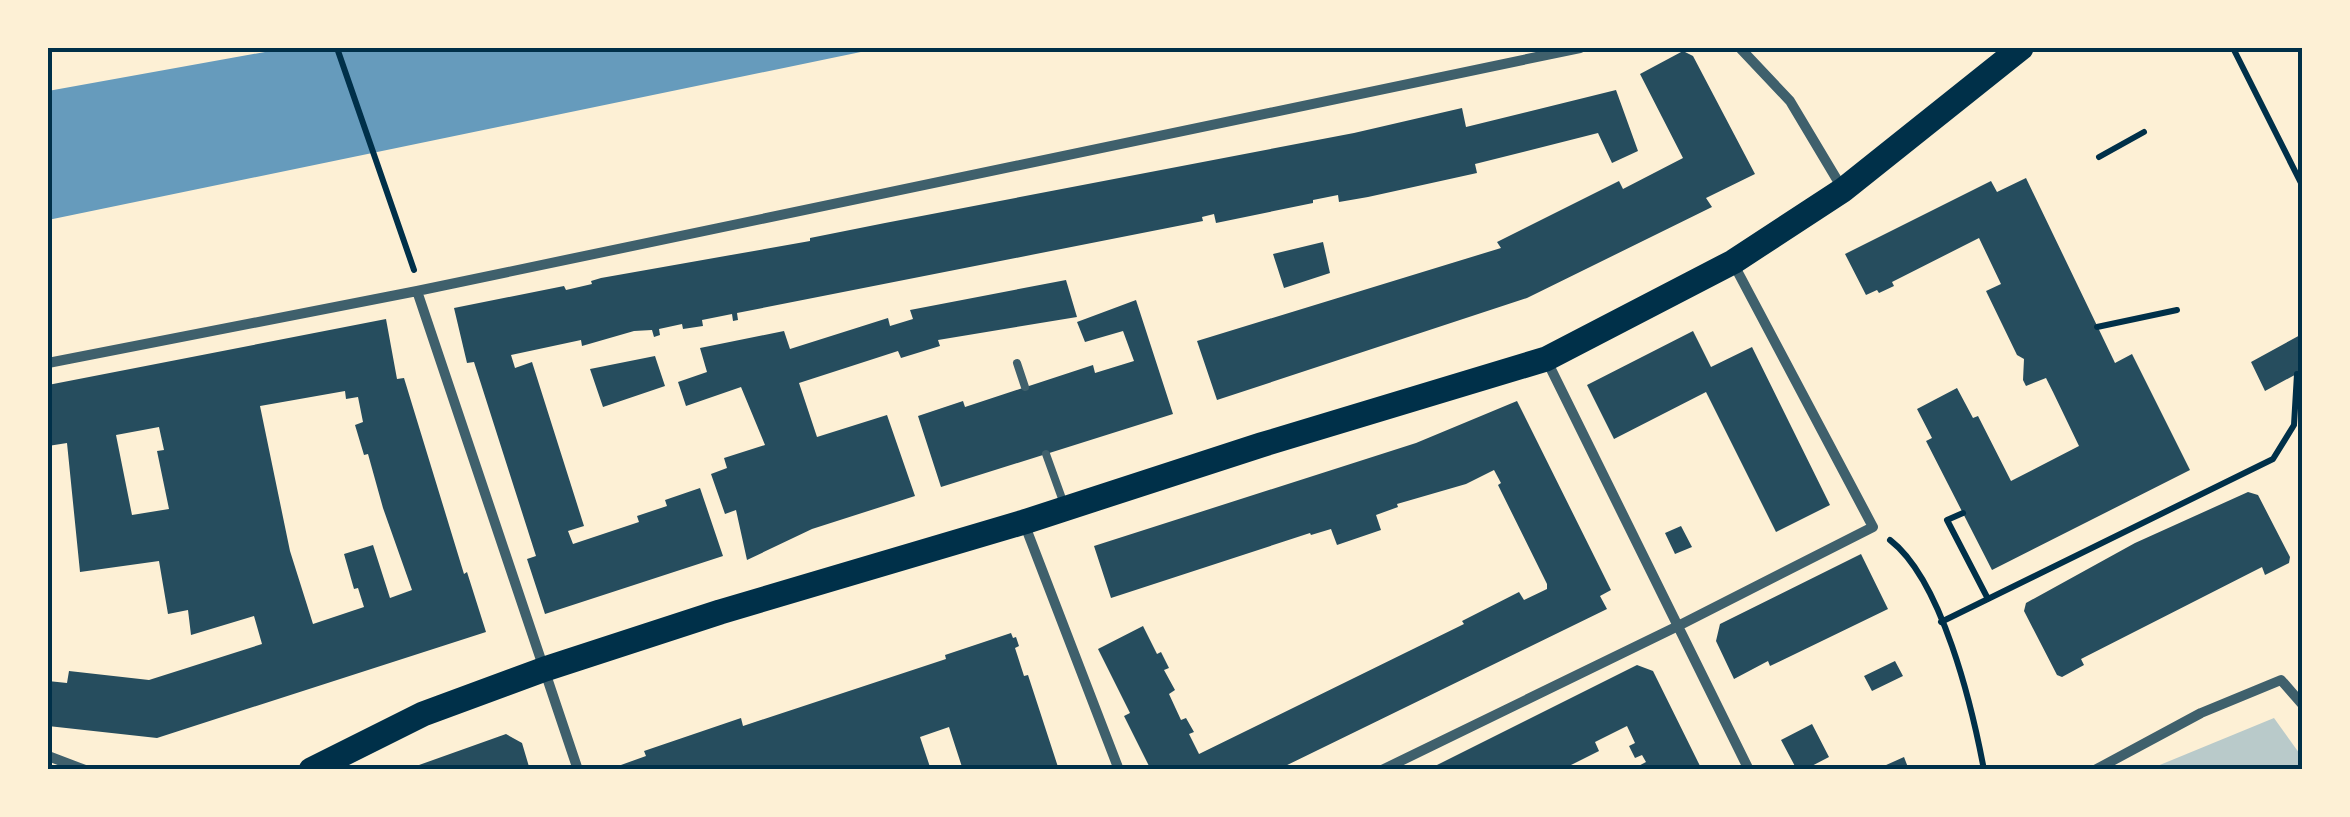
<svg xmlns="http://www.w3.org/2000/svg" width="2350" height="817" font-family="'Space Grotesk',sans-serif">
<style>
.green{fill:#b9caca}
.water{fill:#669bbc}
.building{fill:#264d5e;fill-rule:evenodd}
.lines{fill:none;stroke-linecap:round;stroke-linejoin:round}
.path{stroke:#003049;stroke-width:6}
.service{stroke:#3f606c;stroke-width:8}
.minor{stroke:#3f606c;stroke-width:10}
.primary{stroke:#003049;stroke-width:25}
.neatline{fill:none;stroke:#003049;stroke-width:4}
</style>
<rect width="100%" height="100%" fill="#fdf0d5"/>
<path class="green" d="M 2274,718 L 2302,757 L 2302,769 L 2150,769 Z"/>
<path class="water" d="M 287,48 L 880,48 L 48,220 L 48,91 Z"/>
<path class="building" d="M 1683,51 L 1693,56 L 1755,174 L 1706,198 L 1712,207 L 1527,298 L 1217,400 L 1197,341 L 1501,248 L 1497,242 L 1619,181 L 1623,189 L 1683,158 L 1640,74 Z
M 1616,90 L 1638,151 L 1612,163 L 1598,133 L 1475,164 L 1477,173 L 1368,197 L 1339,202 L 1338,195 L 1313,200 L 1313,203 L 1216,223 L 1214,214 L 1202,217 L 1203,221 L 737,313 L 738,320 L 733,321 L 732,314 L 702,320 L 703,326 L 683,329 L 682,324 L 659,329 L 660,335 L 654,337 L 652,330 L 634,331 L 582,346 L 581,340 L 511,355 L 515,368 L 532,362 L 584,526 L 568,531 L 573,544 L 639,522 L 637,516 L 667,506 L 665,500 L 700,488 L 723,556 L 545,614 L 527,559 L 536,556 L 474,362 L 467,363 L 454,308 L 564,286 L 566,290 L 592,284 L 591,281 L 601,278 L 810,241 L 810,238 L 885,223 L 1354,133 L 1462,108 L 1466,127 Z
M 2026,178 L 2115,363 L 2132,354 L 2190,470 L 1992,570 L 1926,441 L 1932,438 L 1917,409 L 1957,388 L 1973,418 L 1978,416 L 2011,481 L 2079,446 L 2053,392 L 2046,378 L 2026,386 L 2023,380 L 2024,359 L 2017,355 L 1986,291 L 2001,284 L 1979,238 L 1892,282 L 1894,286 L 1879,293 L 1877,290 L 1866,295 L 1845,254 L 1991,181 L 1997,192 Z
M 1323,242 L 1330,273 L 1284,288 L 1273,254 Z
M 1066,280 L 1077,317 L 938,340 L 940,346 L 901,358 L 898,351 L 799,383 L 817,437 L 887,415 L 915,496 L 812,529 L 747,560 L 736,510 L 725,514 L 711,474 L 727,468 L 724,458 L 765,445 L 741,387 L 686,406 L 678,382 L 707,372 L 700,348 L 784,331 L 790,349 L 888,318 L 890,326 L 913,319 L 910,310 Z
M 1136,300 L 1173,414 L 941,487 L 918,416 L 963,401 L 965,407 L 1093,365 L 1095,373 L 1134,361 L 1123,331 L 1085,342 L 1077,322 Z
M 386,319 L 397,379 L 404,378 L 464,574 L 467,572 L 486,632 L 157,738 L 48,726 L 48,681 L 67,683 L 69,671 L 149,680 L 262,644 L 254,616 L 191,635 L 188,610 L 168,614 L 159,561 L 80,572 L 67,443 L 48,446 L 48,385 ZM 345,391 L 346,399 L 358,397 L 363,422 L 355,425 L 364,455 L 368,454 L 383,508 L 412,590 L 390,598 L 373,545 L 344,554 L 354,589 L 358,588 L 364,607 L 313,624 L 290,551 L 260,406 ZM 159,427 L 164,450 L 157,451 L 169,509 L 132,515 L 116,435 Z
M 1693,331 L 1711,367 L 1752,347 L 1830,505 L 1776,532 L 1706,392 L 1614,439 L 1587,385 Z
M 2302,334 L 2302,371 L 2265,391 L 2251,362 Z
M 655,356 L 665,386 L 603,407 L 590,369 Z
M 1517,401 L 1611,590 L 1600,596 L 1607,609 L 1277,770 L 1151,770 L 1124,716 L 1130,713 L 1098,649 L 1143,626 L 1157,654 L 1161,652 L 1169,668 L 1164,670 L 1175,690 L 1169,694 L 1181,720 L 1186,718 L 1194,732 L 1189,734 L 1199,754 L 1464,624 L 1462,621 L 1519,592 L 1524,600 L 1547,589 L 1547,584 L 1498,485 L 1501,483 L 1494,470 L 1466,484 L 1397,504 L 1398,507 L 1376,515 L 1381,530 L 1337,545 L 1331,529 L 1311,535 L 1310,533 L 1111,598 L 1094,546 L 1416,443 Z
M 2248,492 L 2258,495 L 2290,557 L 2289,563 L 2265,575 L 2262,567 L 2081,659 L 2084,665 L 2062,677 L 2057,675 L 2024,611 L 2026,603 L 2135,543 Z
M 1681,526 L 1692,547 L 1675,554 L 1665,533 Z
M 1861,554 L 1888,609 L 1770,666 L 1768,661 L 1734,679 L 1716,641 L 1720,624 Z
M 1011,633 L 1013,638 L 1016,637 L 1019,646 L 1015,648 L 1024,676 L 1028,675 L 1059,770 L 963,770 L 949,727 L 920,737 L 931,770 L 607,770 L 646,756 L 644,751 L 741,718 L 743,726 L 946,659 L 945,655 Z
M 1895,661 L 1903,676 L 1872,691 L 1864,676 Z
M 1637,665 L 1653,671 L 1702,770 L 1631,770 L 1646,762 L 1642,755 L 1635,758 L 1629,746 L 1635,743 L 1627,726 L 1595,742 L 1599,751 L 1561,770 L 1427,770 Z
M 1812,724 L 1829,757 L 1804,770 L 1797,770 L 1781,740 Z
M 506,734 L 522,743 L 530,770 L 405,770 Z
M 1904,757 L 1909,770 L 1875,770 Z"/>
<g class="lines">
<path class="path" d="M 337,48 L 414,270
M 2233,48 L 2302,185
M 2099,157 L 2144,132
M 2097,327 L 2177,310
M 1963,513 L 1947,520 L 1988,599
M 1890,540 C 1942,580 1972,706 1984,770
M 1941,622 L 2273,459 L 2294,425 L 2297,374"/>
<path class="service" d="M 1017,363 L 1025,387
M 1046,454 L 1064,504"/>
<path class="minor" d="M 1740,48 L 1790,101 L 1842,188
M 417,291 L 578,770
M 1546,359 L 1749,770
M 48,363 L 417,291 L 1580,48
M 1024,523 L 1119,770
M 48,756 L 85,770
M 1382,770 L 1678,626 L 1873,527 L 1733,263
M 2095,770 L 2201,713 L 2281,680 L 2302,704"/>
<path class="primary" d="M 311,770 L 423,714 L 545,669 L 720,612 L 1024,522 L 1261,445 L 1546,359 L 1733,262 L 1843,190 L 2021,48"/>
</g>
<rect width="2350" height="817" fill="none" stroke="#fdf0d5" stroke-width="100"/>
<rect x="50" y="50" width="2250" height="717" class="neatline"/>
</svg>
